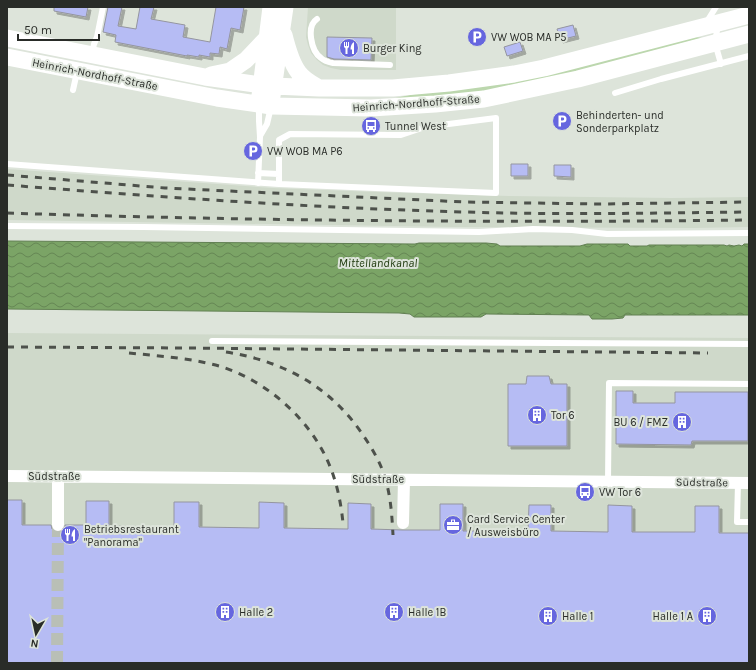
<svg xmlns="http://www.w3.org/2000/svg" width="756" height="670" font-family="Karla,sans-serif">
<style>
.built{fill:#cfd9ca}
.grass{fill:#bcd7ae}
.water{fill:url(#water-waves);stroke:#628053}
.building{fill:#b6bcf4;stroke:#94959f;filter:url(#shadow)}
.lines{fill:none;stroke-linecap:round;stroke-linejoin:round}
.street-tunnel{stroke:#b9bfb6;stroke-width:12;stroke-dasharray:12 6;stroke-linecap:butt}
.lane{stroke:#fff;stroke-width:6}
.street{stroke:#fff;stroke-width:12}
.secondary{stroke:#fff;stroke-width:17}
.rail{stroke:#4d514b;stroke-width:3;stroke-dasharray:7 7;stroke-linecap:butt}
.labels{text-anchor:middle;stroke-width:4;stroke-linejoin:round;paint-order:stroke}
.poi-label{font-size:11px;fill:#292c28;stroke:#dde4da;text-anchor:start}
.street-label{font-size:11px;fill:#292c28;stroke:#dde4da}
.water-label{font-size:12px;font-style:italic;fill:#1c370a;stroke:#dde4da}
</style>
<defs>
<pattern id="water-waves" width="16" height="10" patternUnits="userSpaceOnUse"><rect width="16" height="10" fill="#7ba466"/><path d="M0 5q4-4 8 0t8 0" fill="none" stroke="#658654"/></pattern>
<filter id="shadow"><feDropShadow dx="3" dy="3" stdDeviation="0" flood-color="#0004"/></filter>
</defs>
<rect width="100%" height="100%" fill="#dde4da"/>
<path class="built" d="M 308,7 L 396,8 L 396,70 L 341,70 L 331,68 L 323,65 L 317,60 L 311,53 L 308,45 L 306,37 Z
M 7,169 L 273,188 L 377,192 L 509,196 L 672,198 L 749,197 L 749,227 L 693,228 L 454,227 L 7,220 Z
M 7,333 L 749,338 L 749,663 L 7,663 Z"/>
<path class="grass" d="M 690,36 L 702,38 L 515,88 L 420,100 L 386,100 Z"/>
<path class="water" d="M 7,241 L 415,244 L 419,243 L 486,243 L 497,244 L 500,246 L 580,246 L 587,244 L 628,244 L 630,246 L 647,246 L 649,245 L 724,245 L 727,246 L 729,245 L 734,246 L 739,245 L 742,246 L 744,244 L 749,244 L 749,315 L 625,315 L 623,318 L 612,319 L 592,319 L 589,315 L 486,314 L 481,317 L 414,317 L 410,314 L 399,313 L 7,309 Z"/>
<path class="building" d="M 54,7 L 88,7 L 86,17 L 54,11 Z
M 108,7 L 122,7 L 118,26 L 136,29 L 140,7 L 154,7 L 151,19 L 185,25 L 183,37 L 210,42 L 216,7 L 244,7 L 240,30 L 231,28 L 227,49 L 220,47 L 219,54 L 210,53 L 210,57 L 199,55 L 199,57 L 187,55 L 187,56 L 115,42 L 116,35 L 103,32 Z
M 573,25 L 576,36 L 560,40 L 557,29 Z
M 327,37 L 372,38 L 371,60 L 334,59 L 327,57 Z
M 520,42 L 523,51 L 507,56 L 504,47 Z
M 511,164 L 528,164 L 528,176 L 511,176 Z
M 554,165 L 571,165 L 571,177 L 554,176 Z
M 527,376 L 549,376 L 551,384 L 567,384 L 567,446 L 508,446 L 508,384 L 526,384 Z
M 616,391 L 633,391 L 633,403 L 675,403 L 675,392 L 748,392 L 748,441 L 692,441 L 691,445 L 616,444 Z
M 7,500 L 22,500 L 22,525 L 51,525 L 52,529 L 55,532 L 58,532 L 62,531 L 65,528 L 65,525 L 86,525 L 86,501 L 109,501 L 109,526 L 174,527 L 174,502 L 199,502 L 199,527 L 259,528 L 259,502 L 284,503 L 284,528 L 348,529 L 348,503 L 371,504 L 371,529 L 403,530 L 440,530 L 440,504 L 463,504 L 463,531 L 528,531 L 529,505 L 551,505 L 551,531 L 608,532 L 608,505 L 632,506 L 632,532 L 695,532 L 695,506 L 719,506 L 719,533 L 749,533 L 749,663 L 7,663 Z"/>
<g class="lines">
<path class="street-tunnel" d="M 57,663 L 58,525"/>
<path class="lane" d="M 317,19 C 306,26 311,51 321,58 C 324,61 328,62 333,63 L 390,65
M 706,23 L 716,7
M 718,24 L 715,43 L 721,64
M 92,54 L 94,44 L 97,37 L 103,7
M 73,90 L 77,72
M 615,93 L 661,79 L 749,56
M 260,136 L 267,124 L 271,107
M 7,164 L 279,184 L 496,193 L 496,118 L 425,127 L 401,135 L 290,134 L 279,140 L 279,184
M 258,173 L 279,174
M 258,183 L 260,137 L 259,121 L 259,106
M 7,226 L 143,227 L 479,232 L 533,229 L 572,230 L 607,234 L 749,233
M 212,341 L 749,344
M 608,482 L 609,383 L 749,384
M 738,483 L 737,522 L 749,522"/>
<path class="street" d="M 7,476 L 749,483
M 403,523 L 404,480
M 58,525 L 58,476"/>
<path class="secondary" d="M 284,35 C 287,47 291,63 299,73 C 304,80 312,84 319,88
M 7,38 L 205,77 L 261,85 L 274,86 L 319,88 L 393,88 L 449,83 L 514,74 L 544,68 L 749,15
M 7,57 L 217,98 L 271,106 L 371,108 L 435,104 L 484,99 L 578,79 L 749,34
M 211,75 L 230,71 L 246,60 L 267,38
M 260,96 L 271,7
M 272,96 L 285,7"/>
<path class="rail" d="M 7,175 L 165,188 L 465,202 L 600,204 L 749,202
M 7,185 C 160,197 312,208 465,212 C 560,215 654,213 749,212
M 7,213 C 254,221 502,223 749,220
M 7,347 L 186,348 L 708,353
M 226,352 C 283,361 330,386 363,435 C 372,448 382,465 386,481 C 391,499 392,517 393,535
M 129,353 C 159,356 190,358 219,366 C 266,380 310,419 329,464 C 337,483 341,503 343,523"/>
</g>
<defs>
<g id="parking-disc" transform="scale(1)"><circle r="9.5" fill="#6666df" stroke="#dde4da"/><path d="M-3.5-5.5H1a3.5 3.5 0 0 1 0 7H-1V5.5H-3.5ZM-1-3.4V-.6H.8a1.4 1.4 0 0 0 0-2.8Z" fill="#fff"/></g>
<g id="restaurant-disc" transform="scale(1)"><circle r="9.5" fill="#6666df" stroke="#dde4da"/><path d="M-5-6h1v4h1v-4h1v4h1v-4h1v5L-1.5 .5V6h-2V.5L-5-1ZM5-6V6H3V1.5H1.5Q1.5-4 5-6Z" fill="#fff"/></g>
<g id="bus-disc" transform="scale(1)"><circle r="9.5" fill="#6666df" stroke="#dde4da"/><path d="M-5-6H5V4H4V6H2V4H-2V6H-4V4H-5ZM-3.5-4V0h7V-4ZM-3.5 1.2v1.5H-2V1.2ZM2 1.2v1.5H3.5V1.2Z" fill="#fff"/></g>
<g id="building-disc" transform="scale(1)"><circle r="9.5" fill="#6666df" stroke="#dde4da"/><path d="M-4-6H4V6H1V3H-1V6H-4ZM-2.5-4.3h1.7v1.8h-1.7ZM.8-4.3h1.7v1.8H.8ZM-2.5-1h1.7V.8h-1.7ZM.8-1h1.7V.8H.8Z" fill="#fff"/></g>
<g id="office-disc" transform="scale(1)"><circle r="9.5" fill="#6666df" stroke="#dde4da"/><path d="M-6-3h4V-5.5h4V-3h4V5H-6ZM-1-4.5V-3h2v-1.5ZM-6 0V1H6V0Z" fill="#fff"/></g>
</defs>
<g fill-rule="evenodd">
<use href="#parking-disc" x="477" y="37"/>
<use href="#restaurant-disc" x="349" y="48"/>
<use href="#parking-disc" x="562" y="121"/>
<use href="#bus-disc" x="371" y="126"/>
<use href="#parking-disc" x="253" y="151"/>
<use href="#building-disc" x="537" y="415"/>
<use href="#building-disc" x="682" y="422"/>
<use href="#bus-disc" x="585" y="492"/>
<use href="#office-disc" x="453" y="525"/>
<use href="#restaurant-disc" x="70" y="535"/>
<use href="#building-disc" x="225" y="612"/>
<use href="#building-disc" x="394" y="612"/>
<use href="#building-disc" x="548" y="616"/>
<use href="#building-disc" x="707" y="616"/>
</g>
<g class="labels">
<g class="poi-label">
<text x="491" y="41">VW WOB MA P5</text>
<text x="363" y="52">Burger King</text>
<text x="576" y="119">Behinderten- und<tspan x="576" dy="13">Sonderparkplatz</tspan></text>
<text x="385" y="130">Tunnel West</text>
<text x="267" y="155">VW WOB MA P6</text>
<text x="551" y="419">Tor 6</text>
<text x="668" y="426" text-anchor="end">BU 6 / FMZ</text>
<text x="599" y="496">VW Tor 6</text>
<text x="467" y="523">Card Service Center<tspan x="467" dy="13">/ Ausweisbüro</tspan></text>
<text x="84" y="533">Betriebsrestaurant<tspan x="84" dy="13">"Panorama"</tspan></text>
<text x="239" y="616">Halle 2</text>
<text x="408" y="616">Halle 1B</text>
<text x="562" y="620">Halle 1</text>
<text x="693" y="620" text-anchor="end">Halle 1 A</text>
</g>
<g class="street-label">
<text transform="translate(95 74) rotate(11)" y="4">Heinrich-Nordhoff-Straße</text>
<text transform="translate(416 103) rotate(-4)" y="4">Heinrich-Nordhoff-Straße</text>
<text x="54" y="480">Südstraße</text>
<text x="378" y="483">Südstraße</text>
<text transform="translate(702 482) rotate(1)" y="4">Südstraße</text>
</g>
<g class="water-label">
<text x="378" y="267">Mittellandkanal</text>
</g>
</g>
<rect width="756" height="670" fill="none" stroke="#292c28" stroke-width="16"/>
<g transform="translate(36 634) rotate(189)" stroke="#dde4da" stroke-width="3" paint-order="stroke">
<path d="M0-3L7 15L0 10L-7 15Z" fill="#292c28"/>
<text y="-6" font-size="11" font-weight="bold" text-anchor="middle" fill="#292c28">N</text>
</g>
<path d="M18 34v6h81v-6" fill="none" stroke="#292c28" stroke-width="2"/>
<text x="24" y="34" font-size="12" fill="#292c28" stroke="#dde4da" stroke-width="3" paint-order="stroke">50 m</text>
</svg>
